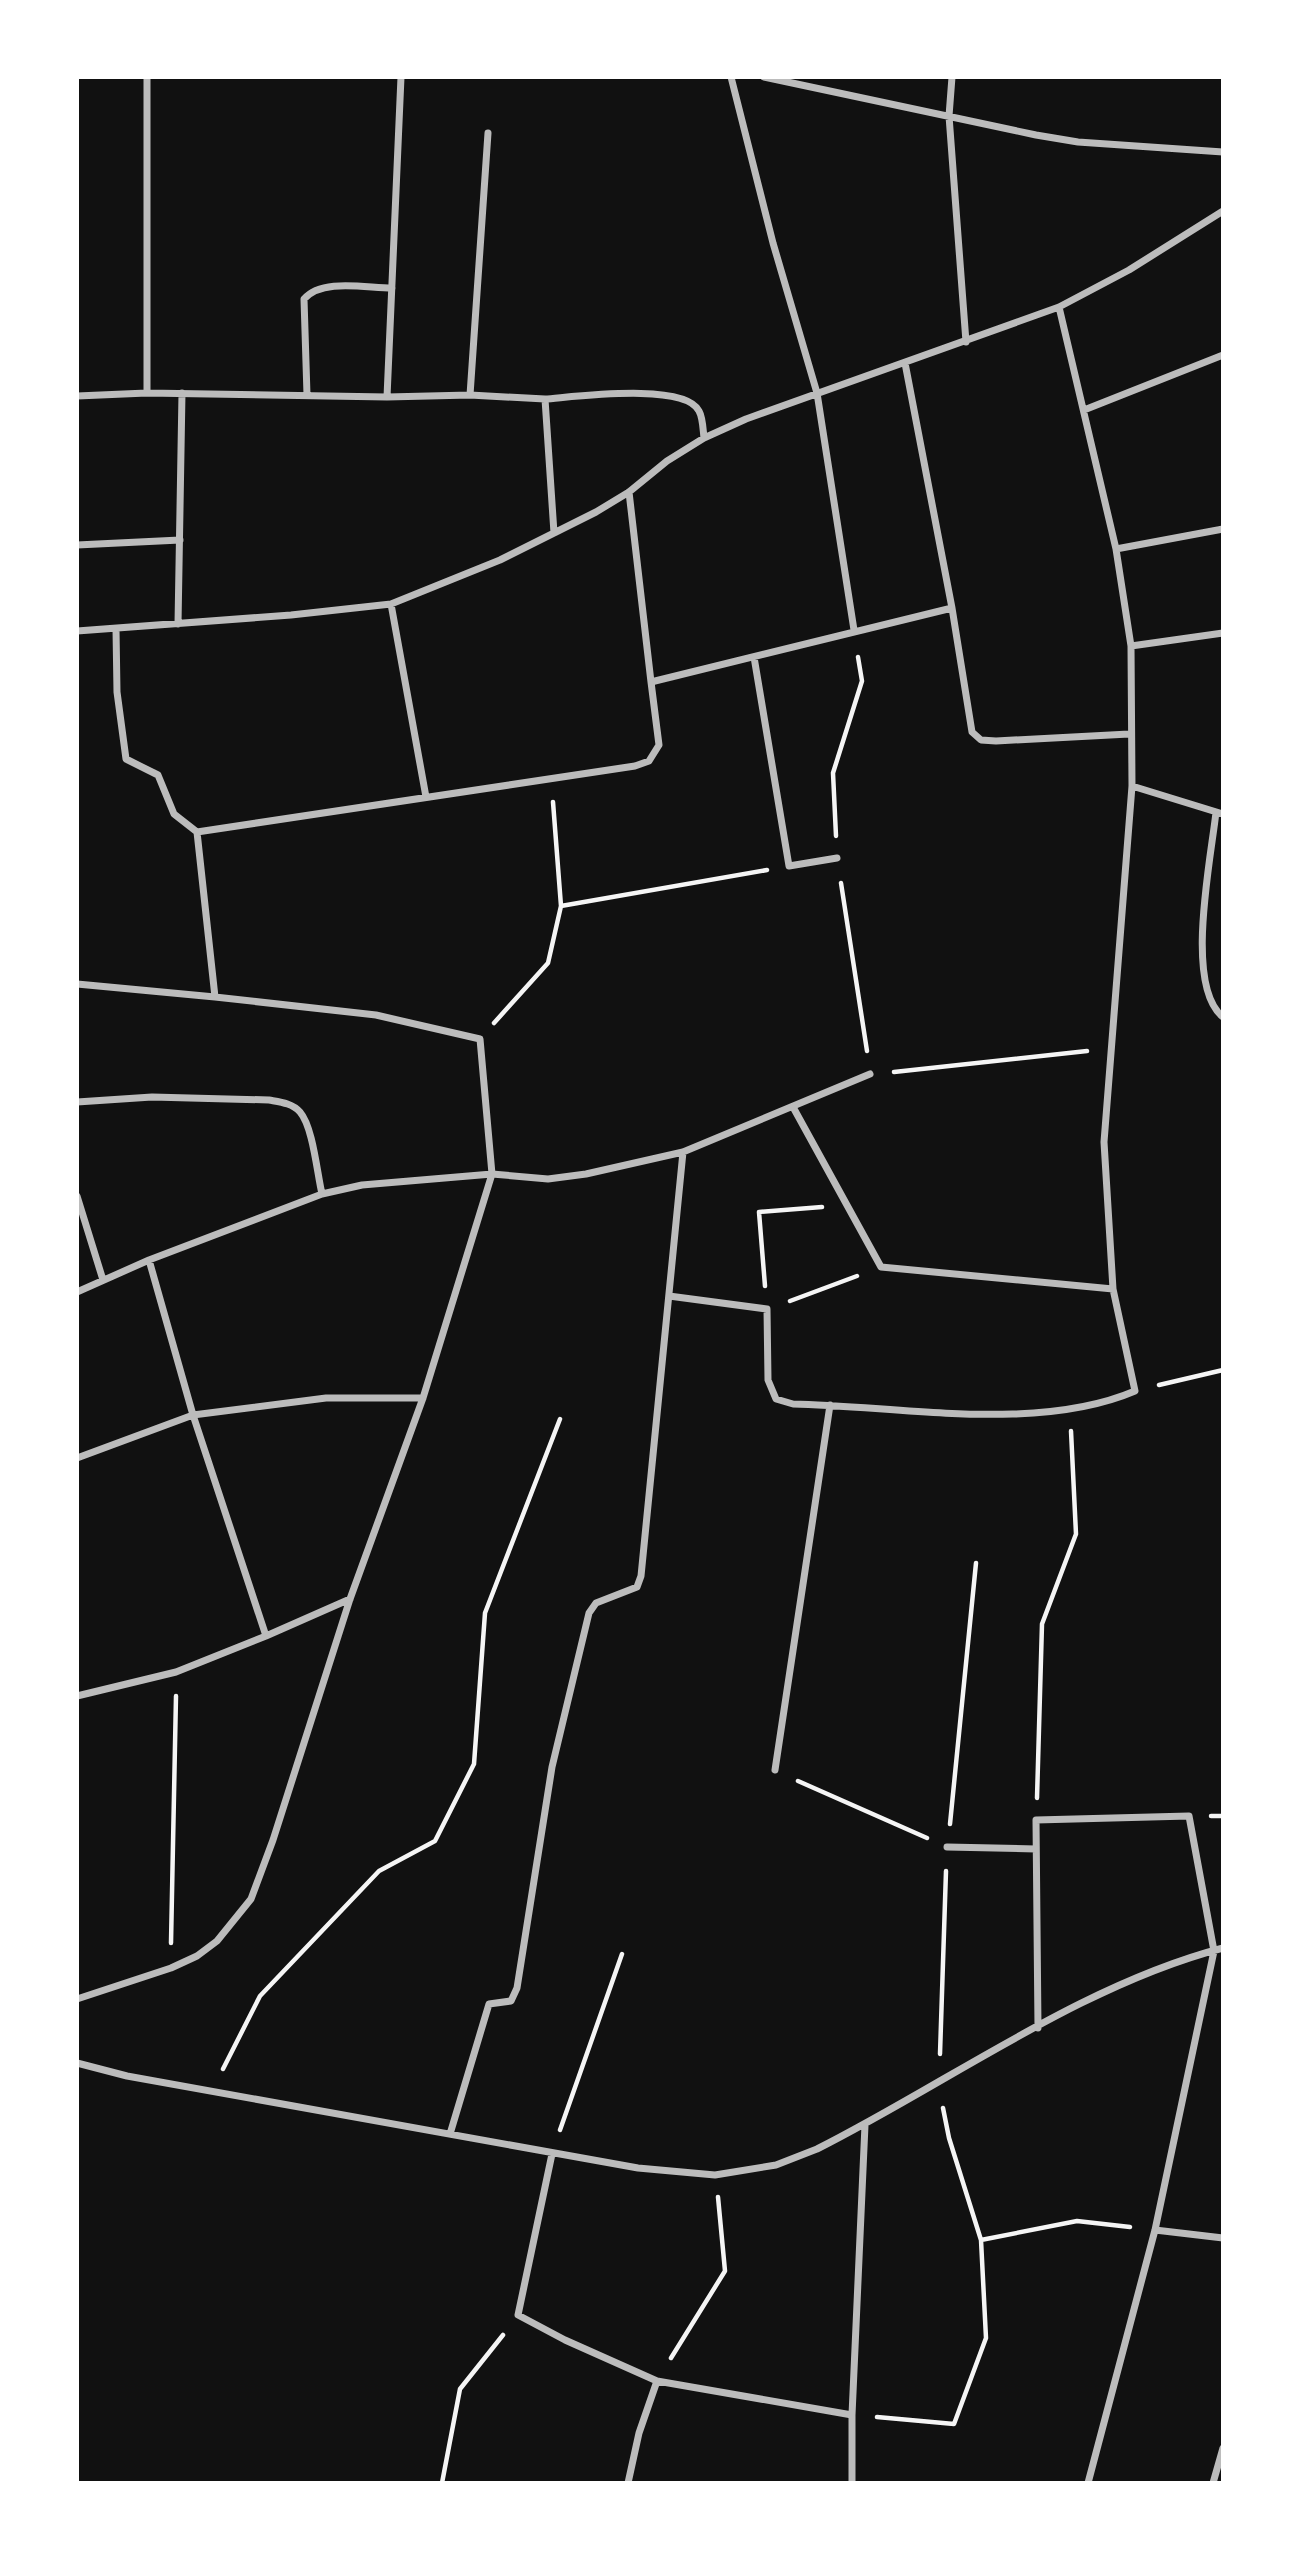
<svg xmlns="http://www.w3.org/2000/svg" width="1300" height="2560" font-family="Rubik,sans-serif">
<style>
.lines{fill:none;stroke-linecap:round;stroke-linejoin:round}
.path{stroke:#f5f5f5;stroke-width:4.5}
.minor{stroke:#bcbcbc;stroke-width:7}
</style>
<rect width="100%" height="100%" fill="#111"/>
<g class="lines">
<path class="path" d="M 836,836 L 833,773 L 862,681 L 858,657
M 841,883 L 867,1051
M 561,906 L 767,870
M 494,1023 L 548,963 L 561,906 L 553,802
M 894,1072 L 1087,1051
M 765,1286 L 759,1212 L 822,1207
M 790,1301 L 857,1276
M 1159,1385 L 1223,1370
M 798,1781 L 927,1838
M 1037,1798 L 1042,1624 L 1076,1534 L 1071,1431
M 1211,1816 L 1223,1816
M 950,1824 L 976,1563
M 171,1943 L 176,1696
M 940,2054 L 946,1871
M 223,2069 L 260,1996 L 379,1871 L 435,1841 L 474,1764 L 485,1613 L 560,1419
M 560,2130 L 622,1954
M 981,2240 L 1077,2221 L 1130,2227
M 671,2358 L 725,2271 L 718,2197
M 877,2417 L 954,2424 L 986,2338 L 981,2240 L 949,2138 L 943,2108
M 442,2483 L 460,2389 L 503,2335"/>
<path class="minor" d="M 731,77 L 773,243 L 817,393 L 854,630
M 764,77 L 1036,135 L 1078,142 L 1223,152
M 952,77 L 949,116 L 966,342
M 905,363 L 952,608 L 972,732 L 981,740 L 996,741 L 1129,734
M 147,393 L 147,77
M 307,395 L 304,299 C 322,278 366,288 392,288
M 470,395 L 488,133
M 77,396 L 147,393 L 387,397 L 470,395 L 545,399 L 554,533
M 387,397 L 401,77
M 545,399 C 574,397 685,382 699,411 C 703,418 703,430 704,438
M 1084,410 L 1223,355
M 629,492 L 651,682 L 952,608
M 77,545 L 180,540
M 1116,549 L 1223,529
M 391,604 L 426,797
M 178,624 L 182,393
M 116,629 L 117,692 L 126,759 L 158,775 L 174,814 L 197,832 L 635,766 L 649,761 L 659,745 L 651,682
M 77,631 L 291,615 L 391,604 L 500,560 L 596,512 L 629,492 L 667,461 L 704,438 L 746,419 L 1059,307 L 1129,270 L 1223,211
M 1131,646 L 1223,633
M 754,657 L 789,866 L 837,858
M 1132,786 L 1223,814
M 1216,812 C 1211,859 1184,986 1223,1017
M 77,984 L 215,997
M 77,1102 L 152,1097 L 269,1100 C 280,1102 292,1103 300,1112 C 313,1127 317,1173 322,1194
M 793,1107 L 881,1267 L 1113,1289
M 77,1196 L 103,1280
M 77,1292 L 149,1260 L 322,1194 L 362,1185 L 492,1174 L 548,1179 L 586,1174 L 683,1152 L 870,1074
M 669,1296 L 767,1309 L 768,1380 L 776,1399 L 793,1404 C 899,1406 1037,1433 1135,1391 L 1113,1289 L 1104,1142 L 1132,786 L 1131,646 L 1116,549 L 1059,307
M 77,1458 L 193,1415 L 326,1398 L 423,1398
M 266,1636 L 350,1599
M 77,1696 L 176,1672 L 266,1636 L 193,1415 L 149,1260
M 775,1770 L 830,1405
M 947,1847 L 1036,1849
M 77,1999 L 171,1968 L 197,1956 L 217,1941 L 251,1899 L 273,1840 L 350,1599 L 423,1398 L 492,1174 L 480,1039 L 376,1015 L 215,997 L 197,832
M 1038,2028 L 1036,1820 L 1189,1816 L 1214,1951 L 1155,2230 L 1088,2483
M 77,2063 L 127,2076 L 638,2168 L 715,2175 L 776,2165 L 817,2149 C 948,2083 1081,1985 1223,1948
M 450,2134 L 489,2004 L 511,2001 L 517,1988 L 552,1767 L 589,1613 L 596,1603 L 637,1587 L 641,1576 L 683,1152
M 552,2154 L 518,2315 L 565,2340 L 657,2381 L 852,2415
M 1155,2230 L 1223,2238
M 628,2483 L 639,2433 L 657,2381
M 852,2483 L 852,2415 L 865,2125
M 1213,2483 L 1223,2448"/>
</g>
<rect width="1300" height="2560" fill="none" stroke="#ffffff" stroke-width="158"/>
</svg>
